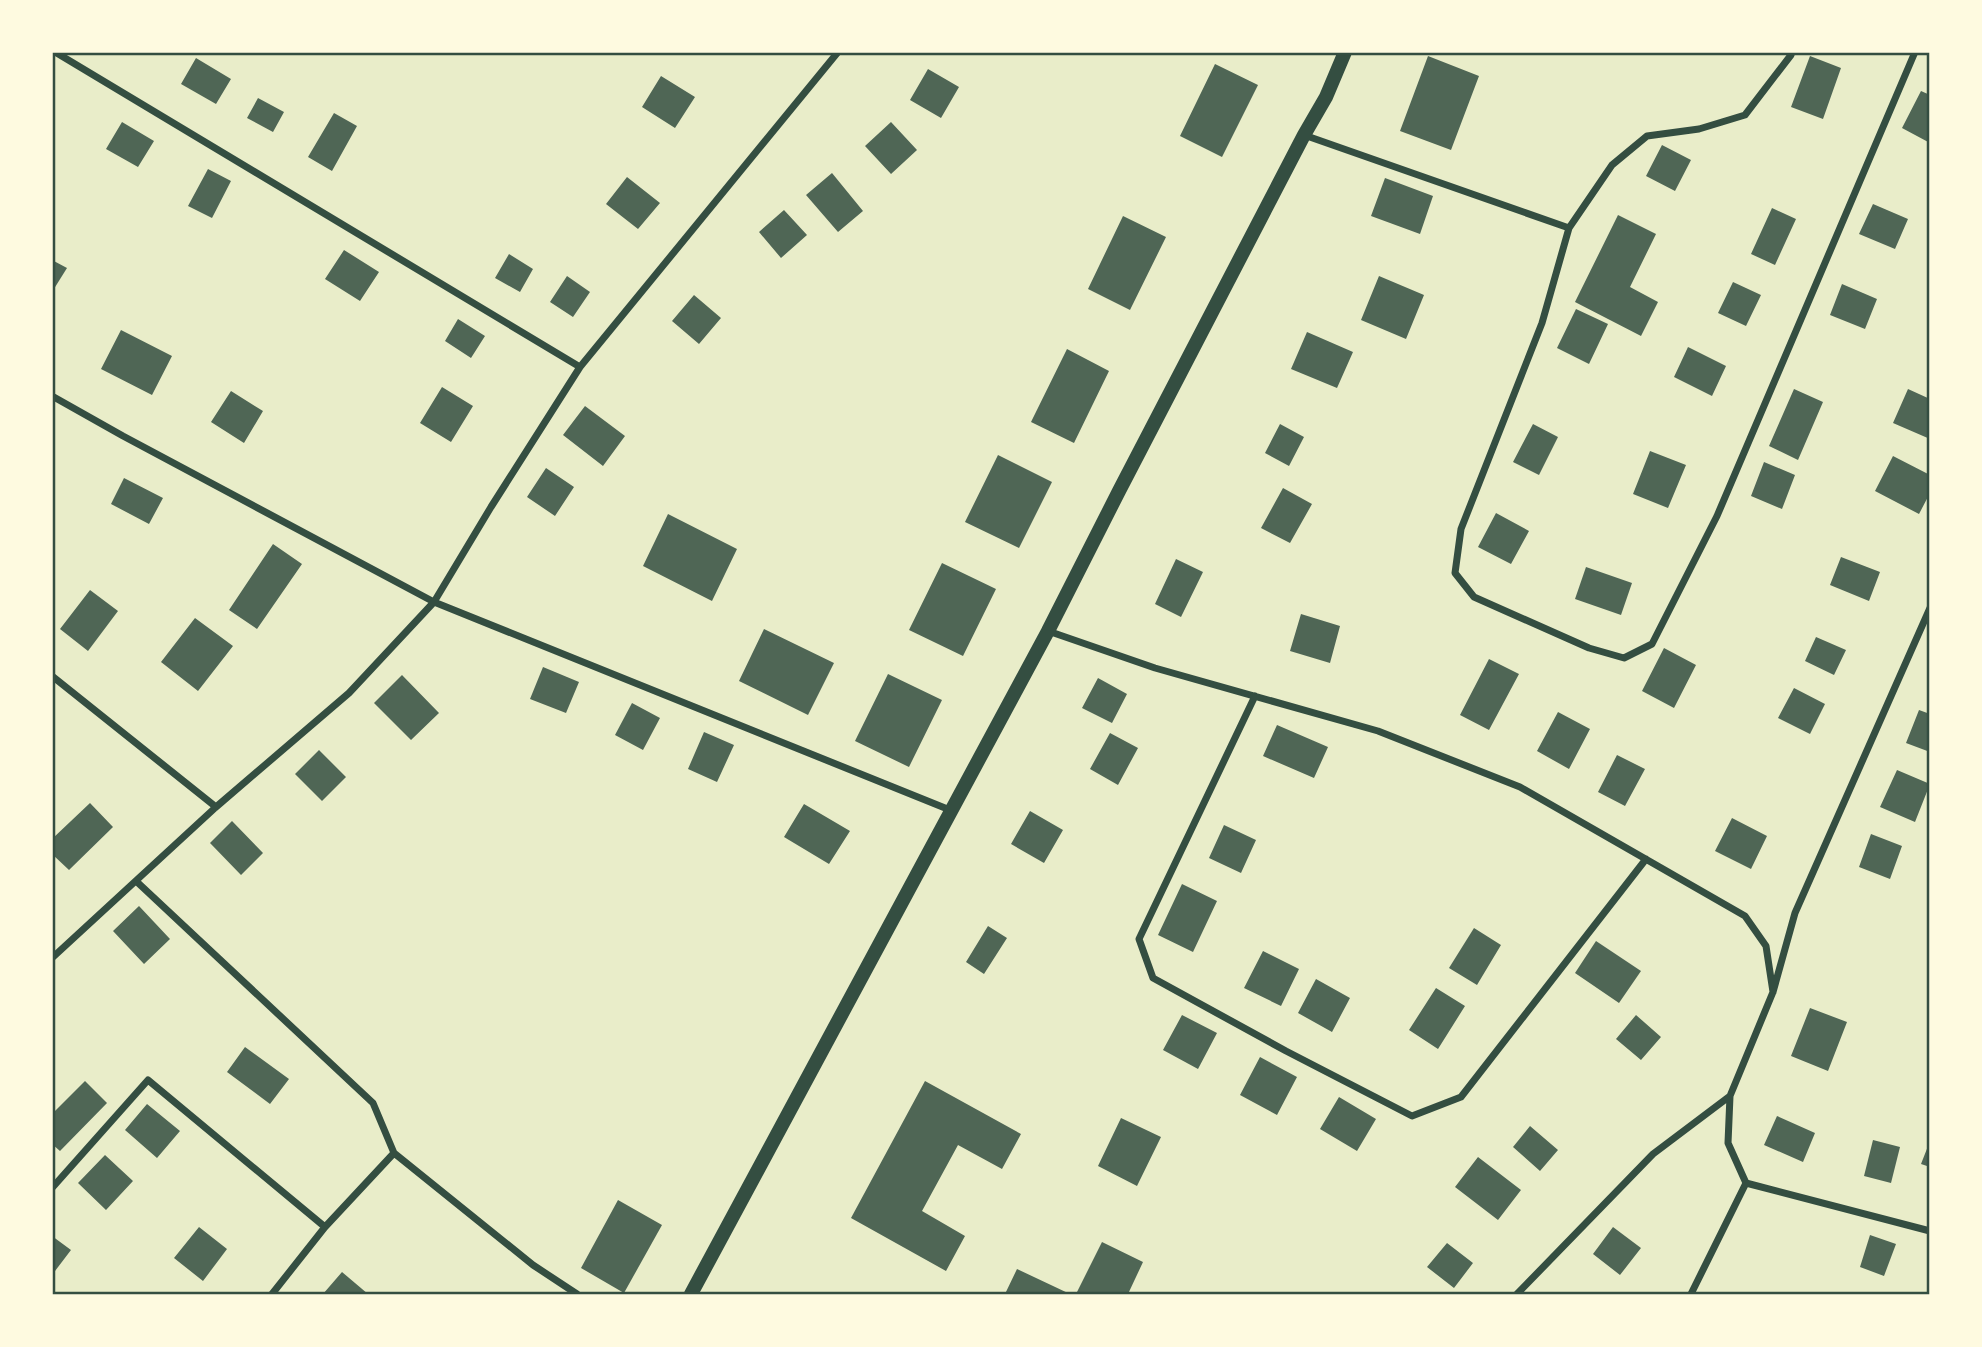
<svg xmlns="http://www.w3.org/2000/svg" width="1982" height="1347" font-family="'Roboto Condensed',sans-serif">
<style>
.building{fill:#4f6655}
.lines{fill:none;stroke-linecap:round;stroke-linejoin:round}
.minor{stroke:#344e41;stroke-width:7}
.secondary{stroke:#344e41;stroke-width:14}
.neatline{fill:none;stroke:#344e41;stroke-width:2.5}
</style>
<rect width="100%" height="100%" fill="#e9edc9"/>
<path class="building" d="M 1428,56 L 1479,76 L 1451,150 L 1400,131 Z
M 1810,56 L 1841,68 L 1823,119 L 1791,107 Z
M 196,58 L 231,79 L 216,104 L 181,84 Z
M 1215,64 L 1258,85 L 1222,157 L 1180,136 Z
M 928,69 L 959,87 L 941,118 L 910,100 Z
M 661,76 L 695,97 L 675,128 L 642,107 Z
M 1921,91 L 1930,95 L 1930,143 L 1902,128 Z
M 258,98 L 284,112 L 273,132 L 247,118 Z
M 334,113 L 357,126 L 332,171 L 308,157 Z
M 122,122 L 154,141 L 138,167 L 106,149 Z
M 891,122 L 917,150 L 891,174 L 865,146 Z
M 1662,145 L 1691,160 L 1675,191 L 1646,176 Z
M 208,169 L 231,181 L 212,218 L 188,206 Z
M 832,173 L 863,211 L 838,232 L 806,195 Z
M 627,177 L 660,203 L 638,229 L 606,204 Z
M 1385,178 L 1433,196 L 1420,234 L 1371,216 Z
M 1873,204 L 1908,219 L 1895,249 L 1859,234 Z
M 1772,208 L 1796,219 L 1775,265 L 1751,254 Z
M 784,210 L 807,235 L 781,258 L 759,232 Z
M 1618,215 L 1656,234 L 1630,287 L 1658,302 L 1641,336 L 1575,302 Z
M 1123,216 L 1166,237 L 1130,310 L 1088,289 Z
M 344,250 L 379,272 L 360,301 L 325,279 Z
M 509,254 L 533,269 L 520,292 L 495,278 Z
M 52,260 L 67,268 L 52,292 Z
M 567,276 L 590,292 L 573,317 L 550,302 Z
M 1379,276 L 1424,295 L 1406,339 L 1361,320 Z
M 1733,282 L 1761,295 L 1746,326 L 1718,313 Z
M 1842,284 L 1877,299 L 1865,329 L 1830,315 Z
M 694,295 L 721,318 L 699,344 L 672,321 Z
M 1576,309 L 1608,324 L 1589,364 L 1557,348 Z
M 458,319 L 485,336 L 471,358 L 445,341 Z
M 121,330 L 172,356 L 152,395 L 101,369 Z
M 1307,332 L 1353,352 L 1337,388 L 1291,369 Z
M 1688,347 L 1726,366 L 1712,396 L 1674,377 Z
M 1067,349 L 1109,371 L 1074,443 L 1031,422 Z
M 442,387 L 473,406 L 451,442 L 420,423 Z
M 1794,389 L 1823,402 L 1798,460 L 1769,446 Z
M 1908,389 L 1930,399 L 1930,439 L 1893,423 Z
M 231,391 L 263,411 L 244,443 L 211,422 Z
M 585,406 L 625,436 L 603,466 L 563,435 Z
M 1280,424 L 1304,437 L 1289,466 L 1265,453 Z
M 1533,424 L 1558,437 L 1539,475 L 1513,462 Z
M 1650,451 L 1686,465 L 1668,508 L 1633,494 Z
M 998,455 L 1052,482 L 1019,548 L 965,522 Z
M 1893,456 L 1930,475 L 1930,493 L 1919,514 L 1875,491 Z
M 1764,462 L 1795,475 L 1782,509 L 1751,496 Z
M 546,468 L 574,487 L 555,516 L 527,497 Z
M 124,478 L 163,498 L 149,524 L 111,504 Z
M 1283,488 L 1312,504 L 1290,543 L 1261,528 Z
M 1496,513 L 1529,531 L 1511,564 L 1478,547 Z
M 668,514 L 737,549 L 712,601 L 643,566 Z
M 273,544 L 302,564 L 257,629 L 229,610 Z
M 1841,557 L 1880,572 L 1869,601 L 1830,585 Z
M 1176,559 L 1203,572 L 1181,617 L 1155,604 Z
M 942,563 L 996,589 L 963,656 L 909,630 Z
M 1586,567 L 1632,583 L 1621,615 L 1575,599 Z
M 90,590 L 118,611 L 88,651 L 60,629 Z
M 1301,614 L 1340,626 L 1330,663 L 1290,651 Z
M 195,618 L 233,646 L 198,691 L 161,662 Z
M 764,629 L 834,663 L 808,715 L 739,681 Z
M 1816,637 L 1846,650 L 1834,675 L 1805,661 Z
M 1664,648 L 1696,665 L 1674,708 L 1642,691 Z
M 1489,659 L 1519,674 L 1489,730 L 1460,715 Z
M 543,667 L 579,682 L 566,713 L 530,699 Z
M 888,674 L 942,700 L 909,767 L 855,741 Z
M 402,675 L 439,713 L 411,740 L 374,703 Z
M 1098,678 L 1127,694 L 1112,723 L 1082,708 Z
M 1794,688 L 1825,704 L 1810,734 L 1778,718 Z
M 632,703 L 660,718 L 643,750 L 615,735 Z
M 1919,710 L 1930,714 L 1930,752 L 1906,743 Z
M 1558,712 L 1590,729 L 1569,769 L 1537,751 Z
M 1277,725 L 1328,747 L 1314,778 L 1263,756 Z
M 704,732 L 734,745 L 717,782 L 688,769 Z
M 1110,733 L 1138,748 L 1118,785 L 1090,769 Z
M 319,750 L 346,777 L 322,801 L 295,774 Z
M 1617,755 L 1645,769 L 1625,806 L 1598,792 Z
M 1897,770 L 1930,784 L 1915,822 L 1880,807 Z
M 90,803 L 113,827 L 69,870 L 52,854 L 52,839 Z
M 804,804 L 850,831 L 829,864 L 784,837 Z
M 1030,811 L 1063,830 L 1044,863 L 1011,844 Z
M 1732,818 L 1767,836 L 1751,869 L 1715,851 Z
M 232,821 L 263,853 L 241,875 L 210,843 Z
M 1224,825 L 1256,840 L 1241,873 L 1209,858 Z
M 1871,834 L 1902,846 L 1890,879 L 1859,867 Z
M 1182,884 L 1217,901 L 1193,952 L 1158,935 Z
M 139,906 L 170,939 L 144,964 L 113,931 Z
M 988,926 L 1007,938 L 984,974 L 966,962 Z
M 1474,928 L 1501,945 L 1477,985 L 1449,968 Z
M 1596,941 L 1641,971 L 1619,1003 L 1575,973 Z
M 1263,951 L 1299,969 L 1281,1006 L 1244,988 Z
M 1316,979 L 1350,998 L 1332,1032 L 1298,1013 Z
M 1436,988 L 1465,1006 L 1438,1049 L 1409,1030 Z
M 1810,1008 L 1847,1022 L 1828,1071 L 1791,1056 Z
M 1182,1015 L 1217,1033 L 1198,1069 L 1163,1050 Z
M 1636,1015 L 1661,1037 L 1641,1060 L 1616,1039 Z
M 245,1047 L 289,1079 L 270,1104 L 227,1072 Z
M 1260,1057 L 1297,1077 L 1277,1115 L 1240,1095 Z
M 85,1081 L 107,1103 L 60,1151 L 52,1144 L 52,1114 Z
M 925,1081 L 1021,1134 L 1002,1169 L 958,1145 L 922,1211 L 965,1236 L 946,1271 L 851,1218 Z
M 1339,1097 L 1376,1119 L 1357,1151 L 1320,1129 Z
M 147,1104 L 180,1131 L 157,1158 L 125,1130 Z
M 1777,1116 L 1815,1133 L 1803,1162 L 1764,1145 Z
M 1121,1118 L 1161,1137 L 1137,1186 L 1098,1166 Z
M 1530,1126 L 1558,1150 L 1540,1171 L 1513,1147 Z
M 1873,1140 L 1900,1147 L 1891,1183 L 1864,1176 Z
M 1930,1141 L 1930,1167 L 1921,1164 Z
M 105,1155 L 133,1181 L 106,1210 L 78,1183 Z
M 1478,1157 L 1521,1190 L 1498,1220 L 1455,1187 Z
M 618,1200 L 662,1225 L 624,1293 L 581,1268 Z
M 199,1227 L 227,1249 L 203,1281 L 174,1258 Z
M 1613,1227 L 1641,1248 L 1620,1275 L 1593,1254 Z
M 1870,1235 L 1896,1244 L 1884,1276 L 1860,1267 Z
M 52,1236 L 71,1250 L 52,1275 Z
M 1102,1242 L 1143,1262 L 1128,1294 L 1076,1294 Z
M 1447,1243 L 1473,1263 L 1454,1288 L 1427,1267 Z
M 1017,1269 L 1070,1294 L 1005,1294 Z
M 342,1272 L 368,1294 L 323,1294 Z"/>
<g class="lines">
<path class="minor" d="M 55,52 L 580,367
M 1791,55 L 1745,115 L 1699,129 L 1647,136 L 1612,165 L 1569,228 L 1542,323 L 1461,529 L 1455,573 L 1474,597 L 1589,648 L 1624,658 L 1652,644 L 1717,516 L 1915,52
M 1304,135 L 1569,228
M 52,396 L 123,436 L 434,602 L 950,810
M 1048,631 L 1155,668 L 1378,731 L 1520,787 L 1745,916 L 1766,946 L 1773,992
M 52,676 L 216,807
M 1255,696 L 1139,939 L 1153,978 L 1286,1051 L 1412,1116 L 1461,1097 L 1646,859
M 136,881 L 373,1103 L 394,1153 L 533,1265 L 577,1294
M 52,958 L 216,807 L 349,693 L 434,602 L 491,507 L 580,367 L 838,52
M 1730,1096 L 1728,1143 L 1746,1183
M 1746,1183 L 1930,1231
M 52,1188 L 148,1080 L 325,1227
M 272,1294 L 325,1227 L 394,1153
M 1517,1294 L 1653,1154 L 1730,1096 L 1773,992 L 1795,913 L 1930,608
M 1691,1294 L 1746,1183"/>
<path class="secondary" d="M 691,1294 L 1048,631 L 1119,491 L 1304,135 L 1326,97 L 1345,52"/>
</g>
<rect width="1982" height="1347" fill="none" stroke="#fefae0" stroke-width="108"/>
<rect x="54" y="54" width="1874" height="1239" class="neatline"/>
</svg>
